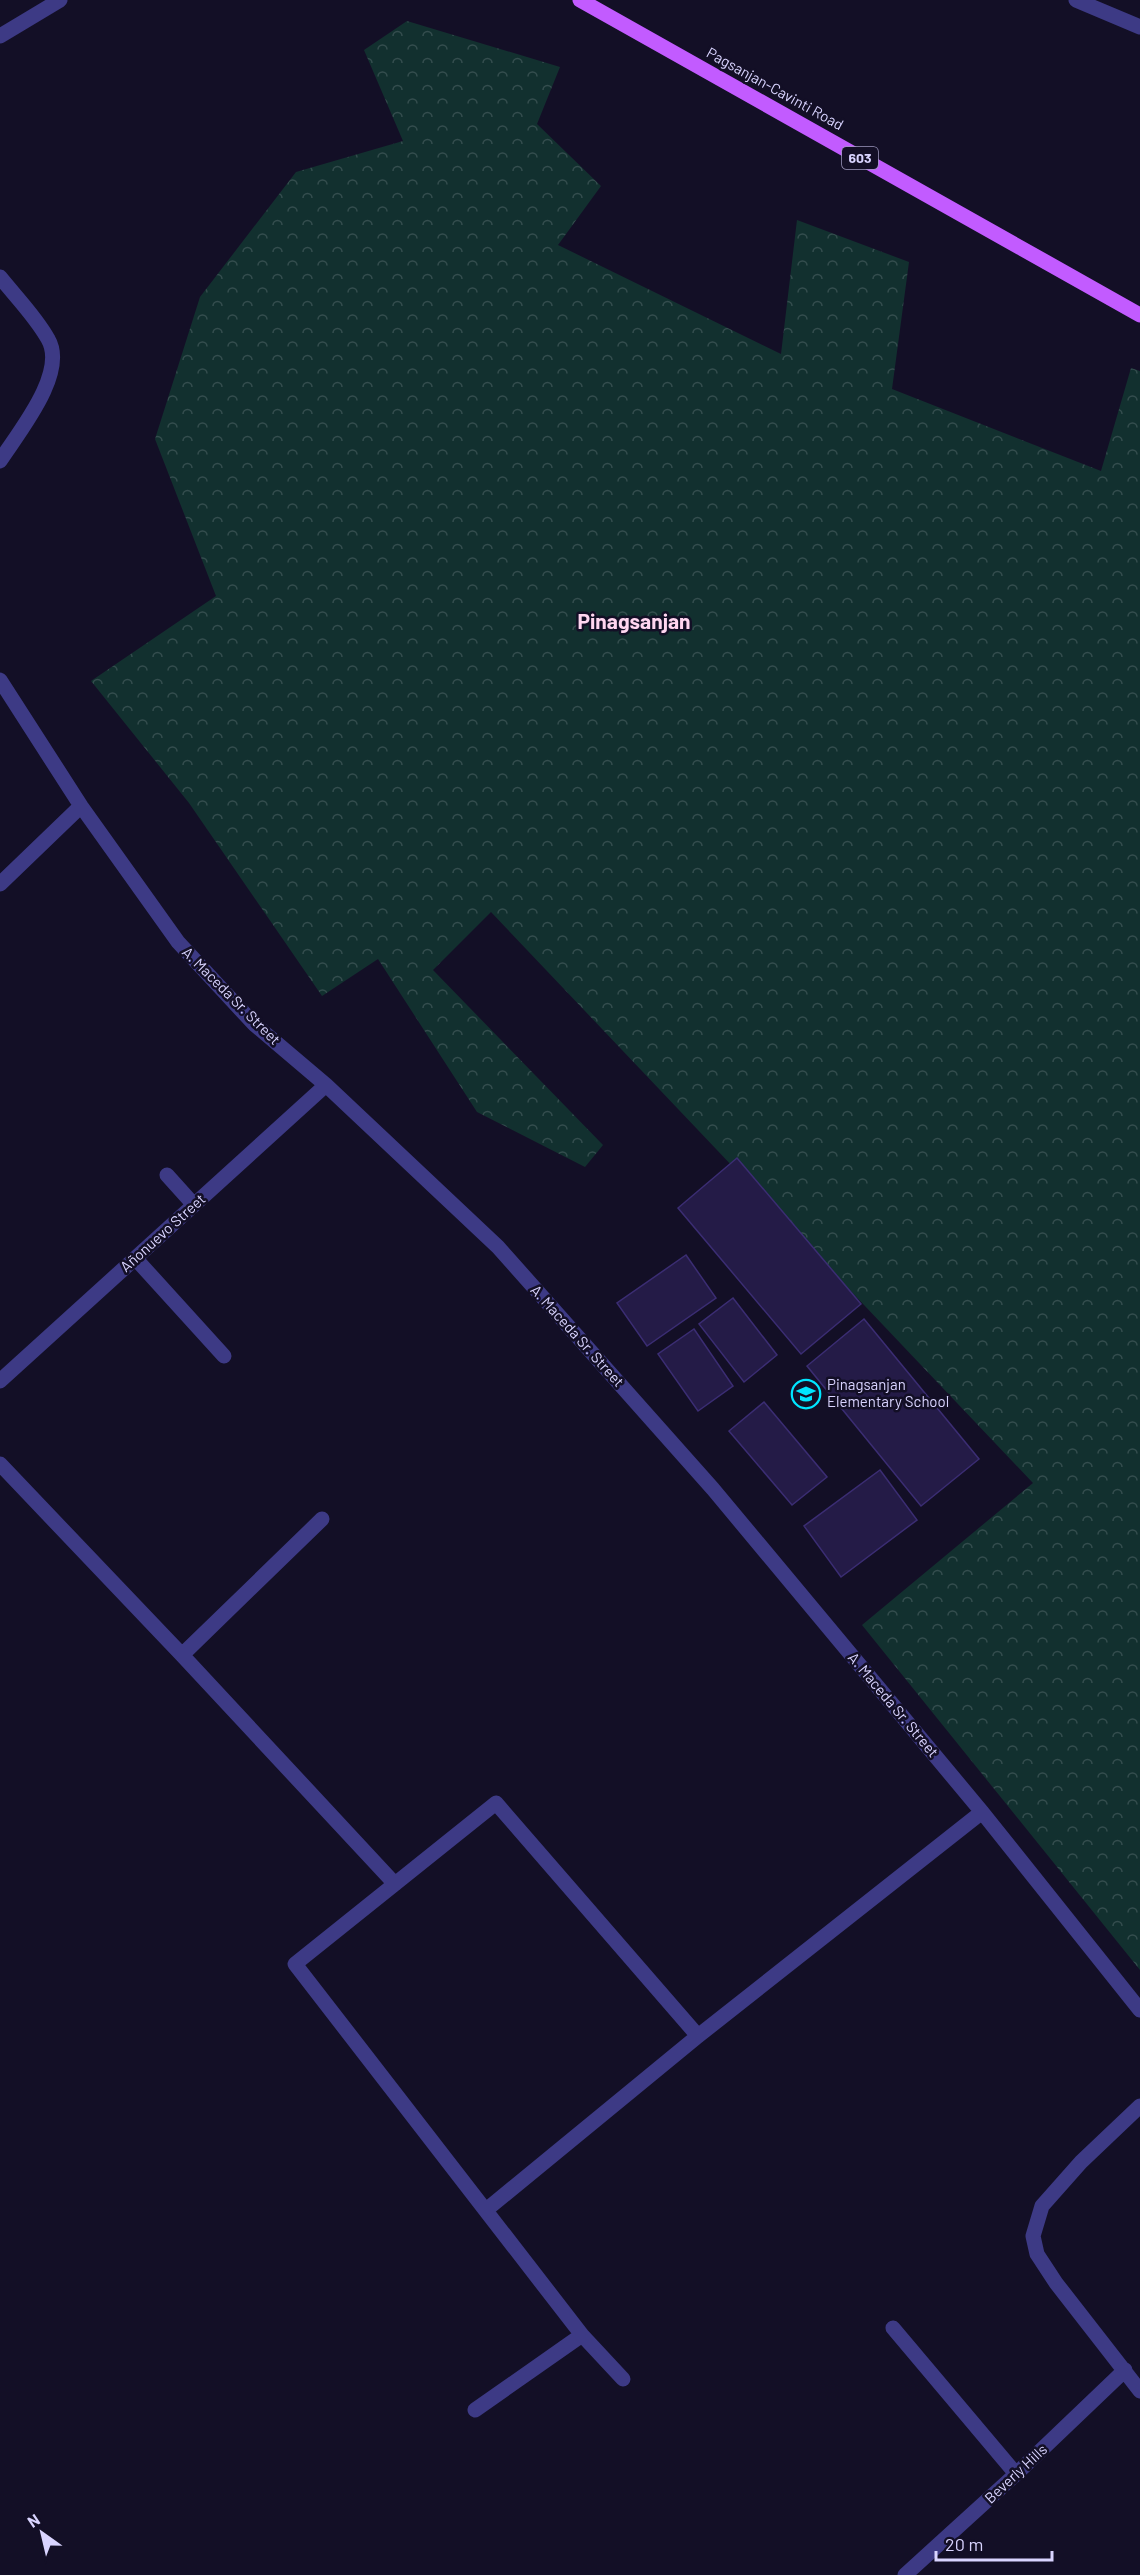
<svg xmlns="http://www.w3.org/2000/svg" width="1140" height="2575" font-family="Barlow,sans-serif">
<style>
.forest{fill:url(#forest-crowns)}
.building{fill:#241b47;stroke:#3b2d73;stroke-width:1.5}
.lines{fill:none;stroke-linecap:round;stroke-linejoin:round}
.minor{stroke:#3d3a85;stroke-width:15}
.major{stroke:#c25bff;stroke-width:15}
.labels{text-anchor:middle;stroke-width:5;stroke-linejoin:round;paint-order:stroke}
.shield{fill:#130f26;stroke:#9e99be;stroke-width:1.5}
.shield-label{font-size:14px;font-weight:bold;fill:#d9d4ff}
.street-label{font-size:15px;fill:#d9d4ff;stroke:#130f26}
.poi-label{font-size:15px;fill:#d9d4ff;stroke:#130f26;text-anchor:start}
.district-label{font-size:21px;font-weight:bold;fill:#ffd6f0;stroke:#130f26}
</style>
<defs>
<pattern id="forest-crowns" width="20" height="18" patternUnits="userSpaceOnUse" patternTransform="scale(1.5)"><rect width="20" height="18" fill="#12302f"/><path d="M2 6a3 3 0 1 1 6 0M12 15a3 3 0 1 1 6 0" fill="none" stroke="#344d4e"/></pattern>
</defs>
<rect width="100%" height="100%" fill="#130f26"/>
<path class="forest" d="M 407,21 L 560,67 L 537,124 L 601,186 L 558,245 L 781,354 L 797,220 L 909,262 L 892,389 L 1101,471 L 1131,368 L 1140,371 L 1140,1970 L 862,1625 L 1033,1483 L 491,912 L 433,970 L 603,1145 L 585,1167 L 477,1112 L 378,959 L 322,996 L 189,803 L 91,681 L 216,596 L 155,439 L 200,297 L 296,172 L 403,141 L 364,50 Z"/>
<path class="building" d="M 737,1158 L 861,1304 L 801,1354 L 678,1208 Z
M 686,1255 L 716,1298 L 647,1346 L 617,1303 Z
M 733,1298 L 777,1355 L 744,1382 L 699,1324 Z
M 864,1319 L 979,1459 L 921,1506 L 807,1366 Z
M 694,1329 L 733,1386 L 698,1411 L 658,1354 Z
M 764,1402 L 827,1477 L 792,1505 L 729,1431 Z
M 880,1470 L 917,1520 L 841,1577 L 804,1526 Z"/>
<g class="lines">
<path class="minor" d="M 1076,0 L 1140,27
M 0,36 L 60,0
M 0,277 C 16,297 36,317 48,339 C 68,373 18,433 0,461
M 0,680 L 81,806 L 178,942 L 254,1024 L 326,1085 L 498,1247 L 713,1489 L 982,1812 L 1140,2010
M 0,884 L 81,806
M 167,1175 L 194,1205
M 135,1258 L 224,1356
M 0,1381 L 326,1085
M 0,1464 L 182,1655 L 395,1884
M 182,1655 L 322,1519
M 1140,2106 L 1081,2162 L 1042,2206 L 1033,2236 L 1037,2254 L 1056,2283 L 1140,2391
M 486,2210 L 698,2036 L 982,1812
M 893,2328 L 1016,2474
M 623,2379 L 582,2335 L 295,1964 L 496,1803 L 698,2036
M 475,2410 L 582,2335
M 905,2575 L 1016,2474 L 1125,2370"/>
<path class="major" d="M 580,0 L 1140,315"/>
</g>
<defs>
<g id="school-ring" transform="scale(1.5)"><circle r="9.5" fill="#130f26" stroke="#00e5ff" stroke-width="1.5"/><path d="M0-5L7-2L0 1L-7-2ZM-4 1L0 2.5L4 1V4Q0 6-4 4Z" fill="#00e5ff"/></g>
</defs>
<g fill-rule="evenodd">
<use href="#school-ring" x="806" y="1394"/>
</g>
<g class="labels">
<rect class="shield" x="842" y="147" width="36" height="22" rx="4.5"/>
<g class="shield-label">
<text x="860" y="163">603</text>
</g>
<g class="street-label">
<text transform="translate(775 89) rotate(29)" y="5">Pagsanjan-Cavinti Road</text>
<text transform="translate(231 996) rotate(45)" y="5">A. Maceda Sr. Street</text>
<text transform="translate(163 1233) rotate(-42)" y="5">Añonuevo Street</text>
<text transform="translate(577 1336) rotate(48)" y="5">A. Maceda Sr. Street</text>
<text transform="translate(893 1705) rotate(50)" y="5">A. Maceda Sr. Street</text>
<text transform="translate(1016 2474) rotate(-43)" y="5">Beverly Hills</text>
</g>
<g class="poi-label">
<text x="827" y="1390">Pinagsanjan<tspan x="827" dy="17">Elementary School</tspan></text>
</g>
<g class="district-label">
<text x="634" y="629">Pinagsanjan</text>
</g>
</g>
<g transform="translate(42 2533) rotate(326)" stroke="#130f26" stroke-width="4.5" paint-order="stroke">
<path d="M0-4.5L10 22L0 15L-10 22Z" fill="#d9d4ff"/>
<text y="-9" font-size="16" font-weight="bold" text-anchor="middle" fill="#d9d4ff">N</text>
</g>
<path d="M936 2551v9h116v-9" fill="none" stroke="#d9d4ff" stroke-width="3"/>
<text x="945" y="2551" font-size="18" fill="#d9d4ff" stroke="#130f26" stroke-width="4.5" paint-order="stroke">20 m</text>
</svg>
